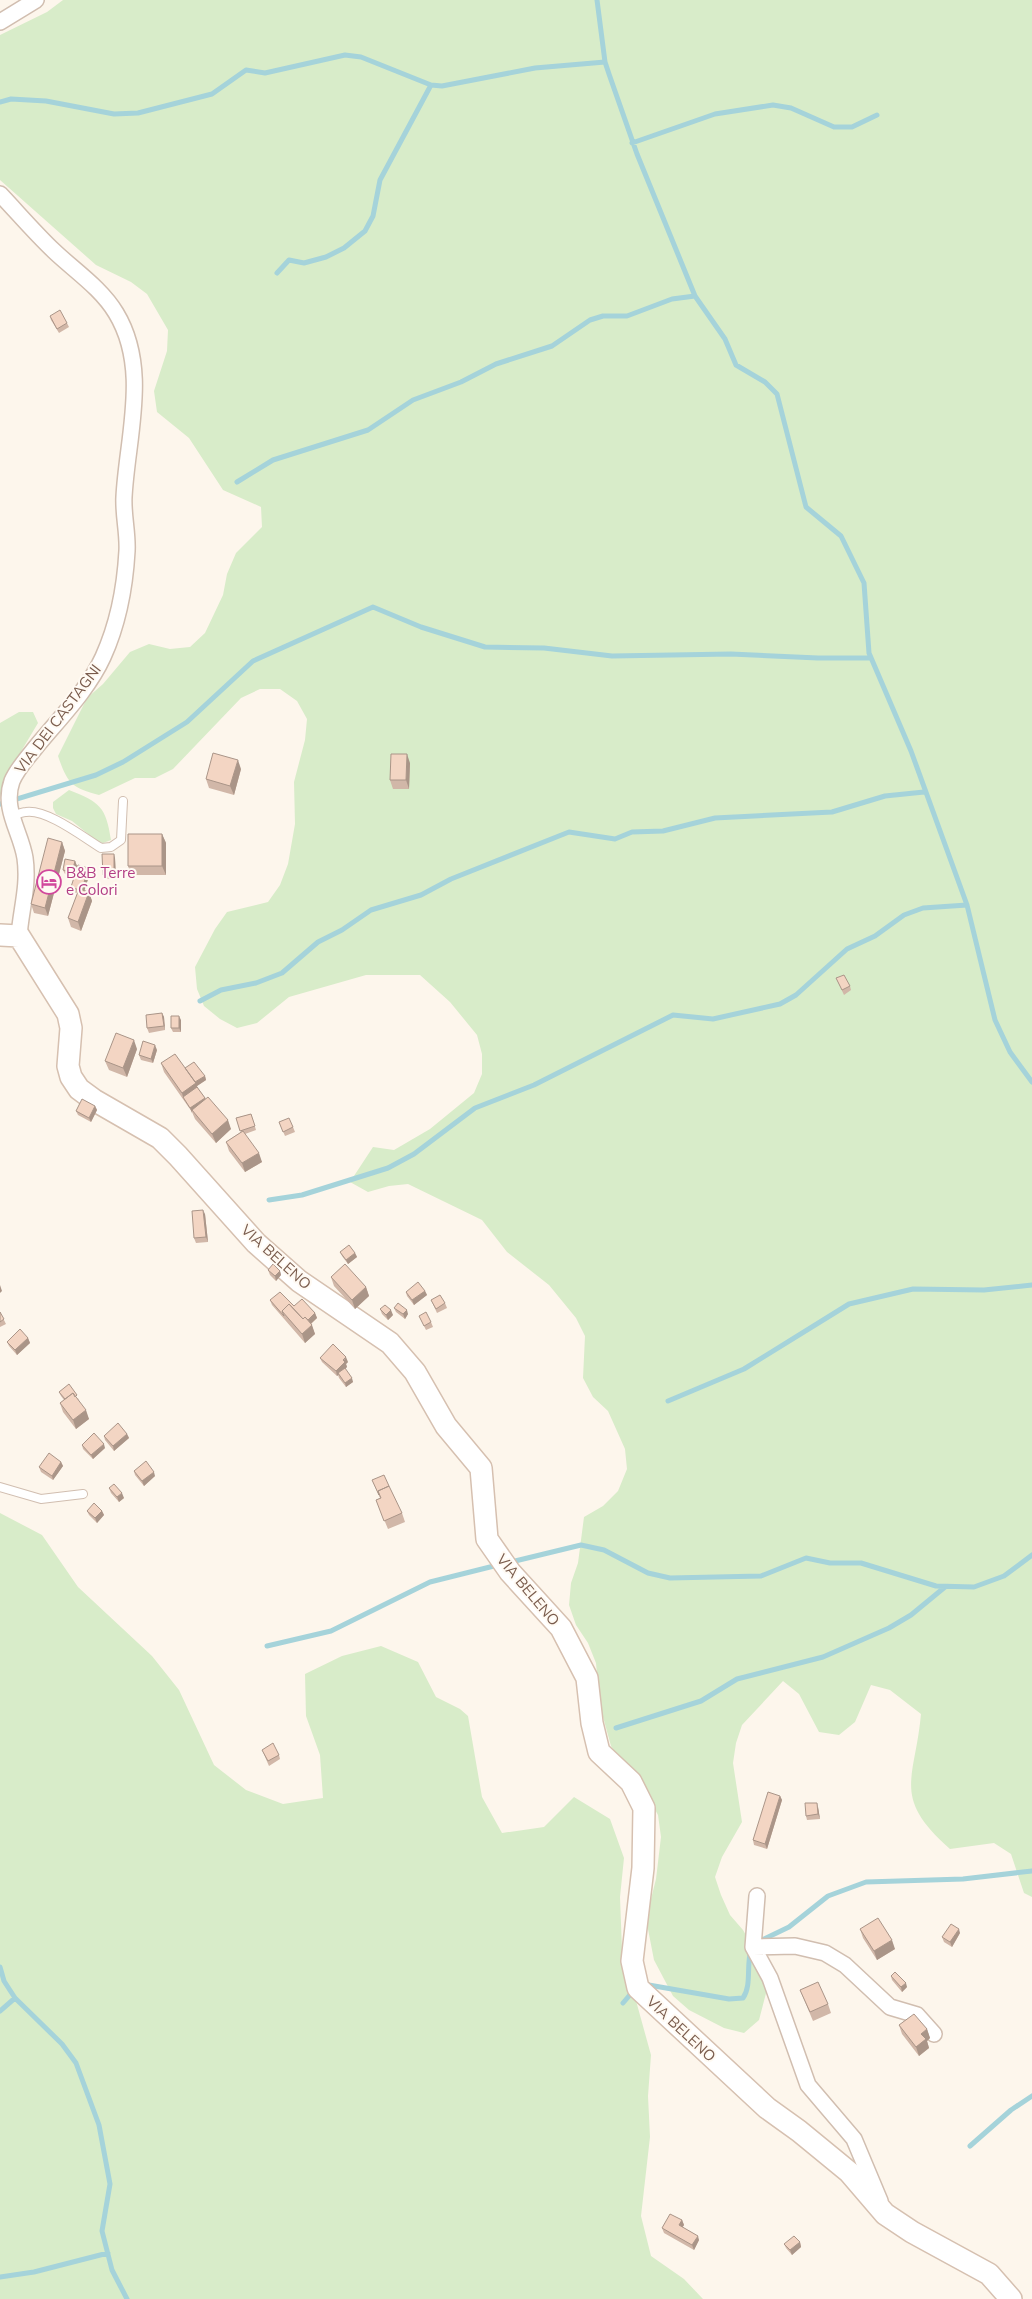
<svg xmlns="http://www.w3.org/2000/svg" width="1032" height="2299" font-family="Mulish,sans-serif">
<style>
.green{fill:#d8ecc9}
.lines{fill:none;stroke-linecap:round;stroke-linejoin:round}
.stream{stroke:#a5d3da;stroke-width:5}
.lane-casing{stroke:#d1beb0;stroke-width:10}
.street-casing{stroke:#d1beb0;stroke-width:18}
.secondary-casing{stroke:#d6c0b0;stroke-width:24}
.lane{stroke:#fff;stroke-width:8}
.street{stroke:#fff;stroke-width:15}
.secondary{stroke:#fff;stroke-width:21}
.wall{fill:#d1b7a8}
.shaded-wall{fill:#aa9588}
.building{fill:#f3d5c3;stroke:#aa9588}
.labels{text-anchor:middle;stroke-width:4;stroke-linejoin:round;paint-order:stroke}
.street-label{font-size:15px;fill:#7a5c4d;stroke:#fffaf3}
.hotel-label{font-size:15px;fill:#b23c85;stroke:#fffaf3;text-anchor:start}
</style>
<rect width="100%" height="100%" fill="#fdf6ec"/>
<path class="green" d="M 63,0 L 1032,0 L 1032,1897 L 1024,1893 L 1011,1854 L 994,1843 L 950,1849 C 891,1797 915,1780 921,1714 L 890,1690 L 871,1685 L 855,1722 L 839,1735 L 819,1732 L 799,1694 L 783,1681 L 742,1725 L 736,1743 L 733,1763 L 742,1822 L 722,1857 L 715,1877 L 721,1895 L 730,1915 L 743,1930 L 770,1978 L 759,2020 L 744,2033 L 724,2028 L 689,2010 L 673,1996 L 654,1960 L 646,1919 L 656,1879 L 661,1837 L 658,1815 L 637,1776 L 622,1763 L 611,1746 L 600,1706 L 596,1663 L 588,1643 L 576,1625 L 569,1605 L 571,1583 L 578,1563 L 584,1517 L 603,1506 L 618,1491 L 627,1469 L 625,1449 L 608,1411 L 593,1397 L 583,1378 L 585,1336 L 576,1318 L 549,1285 L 507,1252 L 482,1220 L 408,1184 L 389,1186 L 368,1192 L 350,1182 L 373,1147 L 394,1150 L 430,1129 L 474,1093 L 482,1074 L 482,1054 L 477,1035 L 450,1002 L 420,975 L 366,975 L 289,997 L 257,1023 L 237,1028 L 220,1019 L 204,1006 L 197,989 L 195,967 L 215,929 L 227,912 L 268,902 L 280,885 L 288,864 L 295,824 L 294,782 L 305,740 L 307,719 L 297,701 L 280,689 L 260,689 L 241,698 L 173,769 L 155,778 L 135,778 L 99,795 C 71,788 67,782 58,756 L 87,698 L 103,684 L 130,652 L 149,644 L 170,649 L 190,647 L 205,633 L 223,595 L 227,574 L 236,553 L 262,527 L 261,507 L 223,490 L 189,438 L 157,412 L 154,391 L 167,351 L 168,330 L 147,294 L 131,282 L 96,265 L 0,180 L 0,35 L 47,12 Z
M 19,712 L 33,712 L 38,723 L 7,775 L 0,797 L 0,723 Z
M 69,790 C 100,802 106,807 111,840 L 103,843 L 98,842 L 72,821 L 56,814 L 53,808 L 53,802 Z
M 0,1513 L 42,1535 L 78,1587 L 152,1656 L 179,1690 L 214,1765 L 246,1790 L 283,1804 L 323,1798 L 320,1755 L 306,1716 L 305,1674 L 342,1656 L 381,1646 L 418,1662 L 436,1697 L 460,1709 L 468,1716 L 482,1797 L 502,1833 L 544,1827 L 574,1797 L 610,1819 L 624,1858 L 620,1897 L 622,1950 L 651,2055 L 648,2096 L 650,2137 L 641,2216 L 651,2256 L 684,2279 L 703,2299 L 0,2299 Z"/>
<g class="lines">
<path class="stream" d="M 597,0 L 605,62 L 609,74 L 637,154 L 695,296 L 725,339 L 736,365 L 765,382 L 777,394 L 806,507 L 841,536 L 864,583 L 869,653 L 911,751 L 967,905 L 995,1020 L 1010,1052 L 1032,1082
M 0,102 L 11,99 L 46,101 L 114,114 L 138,113 L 212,94 L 246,70 L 265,73 L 345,55 L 361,57 L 431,85 L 442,86 L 535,68 L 605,62
M 632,143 L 715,114 L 773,105 L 791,108 L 834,127 L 852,127 L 877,115
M 277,273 L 289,260 L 304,263 L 326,257 L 344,248 L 365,231 L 373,216 L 380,180 L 431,85
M 237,482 L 273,460 L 368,430 L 413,400 L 461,382 L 496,364 L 552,346 L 590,320 L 603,316 L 627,316 L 672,299 L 695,296
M 0,804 L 96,775 L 123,762 L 187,722 L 253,661 L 373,607 L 421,627 L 485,647 L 544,648 L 612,656 L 731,654 L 818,658 L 871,658
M 200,1001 L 221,990 L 256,983 L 282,973 L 318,942 L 342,930 L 371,910 L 421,895 L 451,879 L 569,832 L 615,839 L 632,832 L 663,831 L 715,818 L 832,812 L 885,796 L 924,792
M 269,1200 L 302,1195 L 388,1168 L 414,1154 L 475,1108 L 534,1085 L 673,1015 L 713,1019 L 780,1004 L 796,995 L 847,949 L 875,936 L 904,915 L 923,908 L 967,905
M 668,1401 L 744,1369 L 849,1304 L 913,1289 L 984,1290 L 1032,1285
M 511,1562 L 581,1545 L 604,1550 L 648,1573 L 670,1578 L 761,1576 L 806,1558 L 830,1563 L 861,1563 L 936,1586 L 974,1587 L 1004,1576 L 1032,1555
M 267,1646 L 331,1631 L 430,1582 L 498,1565
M 616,1728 L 701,1701 L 737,1679 L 823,1657 L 889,1628 L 911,1615 L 945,1587
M 758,1942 L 789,1927 L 828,1896 L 866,1882 L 963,1879 L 1032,1871
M 0,1967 L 4,1981 L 15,1998 L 62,2044 L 76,2063 L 99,2125 L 110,2184 L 102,2231 L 112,2270 L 127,2299
M 643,1984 L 729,1999 L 743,1998 C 752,1985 746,1965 751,1950
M 623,2003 L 634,1990
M 0,2011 L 15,1998
M 970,2146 L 1011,2110 L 1032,2096
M 0,2277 L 34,2272 L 108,2253"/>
<g class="lane-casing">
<path id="lane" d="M 11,817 C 16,815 21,812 26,812 C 47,809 83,837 101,848 L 111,847 L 121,840 L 123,801
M 0,1487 L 41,1499 L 83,1494"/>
</g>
<g class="street-casing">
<path id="street" d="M 0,22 L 36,0
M 0,194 C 18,213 35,233 54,251 C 75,271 101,288 116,313 C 150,369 127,437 124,497 C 123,515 128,533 127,551 C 125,587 118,624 103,657 C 88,690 59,719 36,747 C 28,757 17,769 12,781 C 2,809 21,832 25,858 C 29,886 21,909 19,936
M 757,1896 L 753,1947 L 770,1978 L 808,2085 L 854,2139 L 880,2201
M 753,1947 L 795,1946 L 825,1953 L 845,1965 L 890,2007 L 917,2015 L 934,2034"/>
</g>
<g class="secondary-casing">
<path id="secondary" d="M 0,935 L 19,936 L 68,1014 L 71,1028 L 68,1066 L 71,1077 L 79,1089 L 94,1100 L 160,1138 L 178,1156 L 256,1243 L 299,1281 L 390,1343 L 415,1372 L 446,1426 L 481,1468 L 487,1539 L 510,1572 L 561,1628 L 587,1678 L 592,1723 L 599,1752 L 631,1782 L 644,1808 L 643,1868 L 632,1961 L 638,1988 L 767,2108 L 799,2131 L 849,2172 L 885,2214 L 912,2232 L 989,2274 L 1011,2299"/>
</g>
<use href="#lane" class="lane"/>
<use href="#street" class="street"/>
<use href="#secondary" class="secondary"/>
</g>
<path class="wall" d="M 50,316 L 67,323 L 69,327 L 59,333 L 51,320 Z
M 410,763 L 409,789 L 393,789 L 390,780 Z
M 241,769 L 234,795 L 209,788 L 206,779 Z
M 162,834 L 166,843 L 166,875 L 131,875 L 128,866 Z
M 62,842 L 65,851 L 48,916 L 34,913 L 31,904 Z
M 115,858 L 116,878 L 105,879 L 103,875 Z
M 75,861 L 77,866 L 74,876 L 65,874 L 63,870 Z
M 90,873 L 84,891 L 89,892 L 92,901 L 81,931 L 71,927 L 68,918 L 78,893 L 72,892 L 71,887 Z
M 836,978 L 850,986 L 851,990 L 844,995 Z
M 162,1013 L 164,1017 L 165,1030 L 149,1033 L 147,1028 Z
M 181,1020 L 181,1032 L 173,1032 L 171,1028 Z
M 137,1049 L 127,1077 L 109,1070 L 105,1061 Z
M 157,1050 L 153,1063 L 141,1060 L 139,1055 Z
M 161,1063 L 185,1068 L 205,1076 L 206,1080 L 197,1086 L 197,1087 L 206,1099 L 231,1129 L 216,1143 L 195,1119 L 192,1112 L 164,1072 Z
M 95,1106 L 97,1110 L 91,1122 L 78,1115 L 76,1111 Z
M 251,1114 L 256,1130 L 245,1134 L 262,1162 L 245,1172 L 229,1151 L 226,1142 L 241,1132 L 236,1118 Z
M 279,1122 L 293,1127 L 295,1132 L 285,1136 Z
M 205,1214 L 208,1242 L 196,1243 L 194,1238 Z
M 340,1252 L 355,1253 L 357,1257 L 348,1264 L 342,1256 Z
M 268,1270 L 280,1271 L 281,1275 L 276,1281 L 270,1275 Z
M 331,1277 L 366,1287 L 369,1296 L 355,1309 L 334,1286 Z
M 425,1291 L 427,1295 L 414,1305 L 407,1296 L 406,1292 Z
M 270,1300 L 294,1306 L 315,1313 L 317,1318 L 311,1324 L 315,1334 L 305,1343 L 272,1305 Z
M 431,1300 L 445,1303 L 447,1308 L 437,1313 Z
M 394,1308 L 408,1314 L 405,1319 L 396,1312 Z
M 380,1309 L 393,1315 L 388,1320 L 382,1314 Z
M 0,1312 L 6,1324 L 0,1327 Z
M 419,1316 L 431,1322 L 433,1327 L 426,1330 Z
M 28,1338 L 30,1343 L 17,1355 L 9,1346 L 7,1342 Z
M 320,1358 L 348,1362 L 346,1364 L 347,1367 L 345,1369 L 353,1382 L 346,1387 L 339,1378 L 338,1375 L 337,1376 L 322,1362 Z
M 59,1392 L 79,1399 L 78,1400 L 89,1419 L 76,1429 L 63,1412 L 60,1403 L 64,1400 L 61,1396 Z
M 127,1434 L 129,1438 L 114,1451 L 105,1440 L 104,1436 Z
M 82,1445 L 105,1448 L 93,1459 L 83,1449 Z
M 61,1462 L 63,1466 L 53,1480 L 41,1472 L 39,1467 Z
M 134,1471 L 155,1476 L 144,1486 L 135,1475 Z
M 372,1480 L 402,1513 L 405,1522 L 388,1529 L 376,1500 L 380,1498 Z
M 109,1488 L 124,1498 L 119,1502 L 111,1493 Z
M 87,1511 L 102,1511 L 104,1515 L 97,1523 L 89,1515 Z
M 262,1750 L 279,1755 L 280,1759 L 269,1766 Z
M 780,1796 L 782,1800 L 767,1849 L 754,1845 L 753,1840 Z
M 818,1807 L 820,1819 L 807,1820 L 806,1816 Z
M 860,1929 L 895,1949 L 877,1960 L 863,1938 Z
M 960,1933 L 952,1947 L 944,1942 L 942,1937 Z
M 891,1976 L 907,1987 L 902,1992 L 892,1980 Z
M 800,1990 L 828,2004 L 831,2013 L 813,2021 Z
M 899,2025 L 927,2029 L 930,2038 L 927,2041 L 929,2048 L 919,2056 L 902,2034 Z
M 682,2220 L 684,2225 L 682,2227 L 699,2240 L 694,2250 L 664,2233 L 662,2228 Z
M 800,2242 L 801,2247 L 792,2255 L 786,2248 L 784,2244 Z"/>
<path class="shaded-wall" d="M 407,754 L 410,763 L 409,789 L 406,780 Z
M 238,760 L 241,769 L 234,795 L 230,786 Z
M 162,834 L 166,843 L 166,875 L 162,866 Z
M 62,842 L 65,851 L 48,916 L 45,908 Z
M 114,854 L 115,858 L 116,878 L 114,874 Z
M 75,861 L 77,866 L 74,876 L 72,872 Z
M 88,868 L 90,873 L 83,895 L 81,890 Z
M 89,892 L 92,901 L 81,931 L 78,922 Z
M 162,1013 L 164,1017 L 165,1030 L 164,1026 Z
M 179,1016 L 181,1020 L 181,1032 L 179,1028 Z
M 134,1040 L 137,1049 L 127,1077 L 123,1068 Z
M 155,1045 L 157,1050 L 153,1063 L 151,1059 Z
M 205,1076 L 206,1080 L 197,1086 L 199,1092 L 183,1097 L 182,1093 L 194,1083 Z
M 205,1098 L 207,1102 L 192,1110 L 192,1113 L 190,1108 Z
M 95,1106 L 97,1110 L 91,1122 L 89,1118 Z
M 228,1120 L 231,1129 L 216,1143 L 212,1134 Z
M 259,1153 L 262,1162 L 245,1172 L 242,1163 Z
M 203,1210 L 205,1214 L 208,1242 L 206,1237 Z
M 355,1253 L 357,1257 L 348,1264 L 346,1260 Z
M 280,1271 L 281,1275 L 276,1281 L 275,1276 Z
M 0,1285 L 2,1291 L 0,1293 Z
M 366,1287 L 369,1296 L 355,1309 L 352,1300 Z
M 425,1291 L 427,1295 L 414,1305 L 412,1300 Z
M 391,1310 L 393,1315 L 388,1320 L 386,1315 Z
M 407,1310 L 408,1314 L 405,1319 L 403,1314 Z
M 315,1313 L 317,1318 L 306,1328 L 305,1324 Z
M 312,1325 L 315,1334 L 305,1343 L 302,1334 Z
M 28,1338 L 30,1343 L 17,1355 L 15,1350 Z
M 346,1357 L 348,1362 L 346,1364 L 347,1367 L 337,1376 L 336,1371 Z
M 352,1378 L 353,1382 L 346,1387 L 345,1383 Z
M 86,1410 L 89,1419 L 76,1429 L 73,1420 Z
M 127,1434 L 129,1438 L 114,1451 L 113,1446 Z
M 104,1444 L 105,1448 L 93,1459 L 91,1455 Z
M 61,1462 L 63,1466 L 53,1480 L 52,1476 Z
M 154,1472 L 155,1476 L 144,1486 L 142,1481 Z
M 122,1493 L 124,1498 L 119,1502 L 117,1497 Z
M 102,1511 L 104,1515 L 97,1523 L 95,1518 Z
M 780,1796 L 782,1800 L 767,1849 L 765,1844 Z
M 817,1803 L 818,1807 L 820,1819 L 818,1814 Z
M 959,1929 L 960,1933 L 952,1947 L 950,1942 Z
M 892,1940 L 895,1949 L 877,1960 L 874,1951 Z
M 906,1983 L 907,1987 L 902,1992 L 901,1987 Z
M 927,2029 L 930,2038 L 927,2041 L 929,2048 L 919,2056 L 916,2047 L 921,2034 Z
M 682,2220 L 684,2225 L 681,2230 L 679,2225 Z
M 698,2236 L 699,2240 L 694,2250 L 692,2245 Z
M 800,2242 L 801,2247 L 792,2255 L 790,2250 Z"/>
<path class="building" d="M 60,310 L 67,323 L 57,329 L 50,316 Z
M 213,753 L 238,760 L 230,786 L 206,779 Z
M 391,754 L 407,754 L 406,780 L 390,780 Z
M 128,834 L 162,834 L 162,866 L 128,866 Z
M 48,838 L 62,842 L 45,908 L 31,904 Z
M 102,854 L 114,854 L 114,874 L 103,875 Z
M 65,859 L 75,861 L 72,872 L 63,870 Z
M 78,865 L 88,868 L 82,890 L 79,889 L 79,890 L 71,887 Z
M 79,889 L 89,892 L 78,922 L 68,918 Z
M 844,975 L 850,986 L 842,990 L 836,978 Z
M 162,1013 L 164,1026 L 147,1028 L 146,1015 Z
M 171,1016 L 179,1016 L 179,1028 L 171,1028 Z
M 116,1033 L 134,1040 L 123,1068 L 105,1061 Z
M 143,1041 L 155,1045 L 151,1059 L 139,1055 Z
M 175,1054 L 196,1083 L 182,1093 L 161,1063 Z
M 194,1062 L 205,1076 L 195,1082 L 185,1068 Z
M 197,1087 L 205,1098 L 190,1108 L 183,1097 Z
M 208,1097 L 228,1120 L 212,1134 L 192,1110 Z
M 82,1099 L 95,1106 L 89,1118 L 76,1111 Z
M 251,1114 L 255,1126 L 240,1131 L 236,1118 Z
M 289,1118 L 293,1127 L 283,1132 L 279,1122 Z
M 243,1131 L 259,1153 L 242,1163 L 226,1142 Z
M 203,1210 L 206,1237 L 194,1238 L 192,1211 Z
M 349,1245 L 355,1253 L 346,1260 L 340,1252 Z
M 273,1264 L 280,1271 L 275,1276 L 268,1270 Z
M 345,1264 L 366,1287 L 352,1300 L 331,1277 Z
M 418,1282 L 425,1291 L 412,1300 L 406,1292 Z
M 280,1292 L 294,1306 L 302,1299 L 315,1313 L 308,1320 L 305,1317 L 303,1319 L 289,1304 L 282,1311 L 284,1316 L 270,1300 Z
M 440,1295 L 445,1303 L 436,1309 L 431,1300 Z
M 398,1303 L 407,1310 L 403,1314 L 394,1308 Z
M 289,1304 L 303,1319 L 305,1317 L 312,1325 L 302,1334 L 282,1311 Z
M 385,1305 L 391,1310 L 386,1315 L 380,1309 Z
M 0,1312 L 4,1319 L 0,1322 Z
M 426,1312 L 431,1322 L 424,1326 L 419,1316 Z
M 20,1329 L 28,1338 L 15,1350 L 7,1342 Z
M 333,1344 L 346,1357 L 343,1360 L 345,1362 L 336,1371 L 320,1358 Z
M 345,1368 L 352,1378 L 345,1383 L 338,1373 Z
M 69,1384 L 77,1395 L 75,1397 L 73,1393 L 65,1399 L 59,1392 Z
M 73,1393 L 86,1410 L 73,1420 L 60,1403 Z
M 118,1423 L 127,1434 L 113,1446 L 104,1436 Z
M 94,1433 L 104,1444 L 91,1455 L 82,1445 Z
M 49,1453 L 61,1462 L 52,1476 L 39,1467 Z
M 146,1461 L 154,1472 L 142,1481 L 134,1471 Z
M 384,1475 L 389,1486 L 378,1491 L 379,1495 L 372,1480 Z
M 114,1484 L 122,1493 L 117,1497 L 109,1488 Z
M 389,1486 L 402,1513 L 384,1521 L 376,1500 L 381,1498 L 378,1491 Z
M 94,1503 L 102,1511 L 95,1518 L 87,1511 Z
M 273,1743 L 279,1755 L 268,1761 L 262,1750 Z
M 768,1792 L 780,1796 L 765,1844 L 753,1840 Z
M 805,1803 L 817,1803 L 818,1814 L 806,1816 Z
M 878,1918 L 892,1940 L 874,1951 L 860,1929 Z
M 951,1924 L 959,1929 L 950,1942 L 942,1937 Z
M 895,1972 L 906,1983 L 901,1987 L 891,1976 Z
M 818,1982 L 828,2004 L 810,2012 L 800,1990 Z
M 914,2014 L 927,2029 L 921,2034 L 926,2039 L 916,2047 L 899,2025 Z
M 670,2214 L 682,2220 L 679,2225 L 698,2236 L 692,2245 L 662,2228 Z
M 794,2236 L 800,2242 L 790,2250 L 784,2244 Z"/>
<defs>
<g id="hotel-ring" transform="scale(1.25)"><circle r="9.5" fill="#fffaf3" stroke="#d1479c" stroke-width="1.5"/><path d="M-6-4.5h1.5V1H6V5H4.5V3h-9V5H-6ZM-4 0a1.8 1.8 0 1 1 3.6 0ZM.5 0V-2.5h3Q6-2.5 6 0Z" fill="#d1479c"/></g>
</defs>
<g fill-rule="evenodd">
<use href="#hotel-ring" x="49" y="882"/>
</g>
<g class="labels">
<g class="street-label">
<text transform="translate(58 719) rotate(-53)" y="5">VIA DEI CASTAGNI</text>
<text transform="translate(276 1257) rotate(42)" y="5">VIA BELENO</text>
<text transform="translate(528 1590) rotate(50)" y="5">VIA BELENO</text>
<text transform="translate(681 2029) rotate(43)" y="5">VIA BELENO</text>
</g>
<g class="hotel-label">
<text x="66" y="878">B&amp;B Terre<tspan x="66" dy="17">e Colori</tspan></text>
</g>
</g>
</svg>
